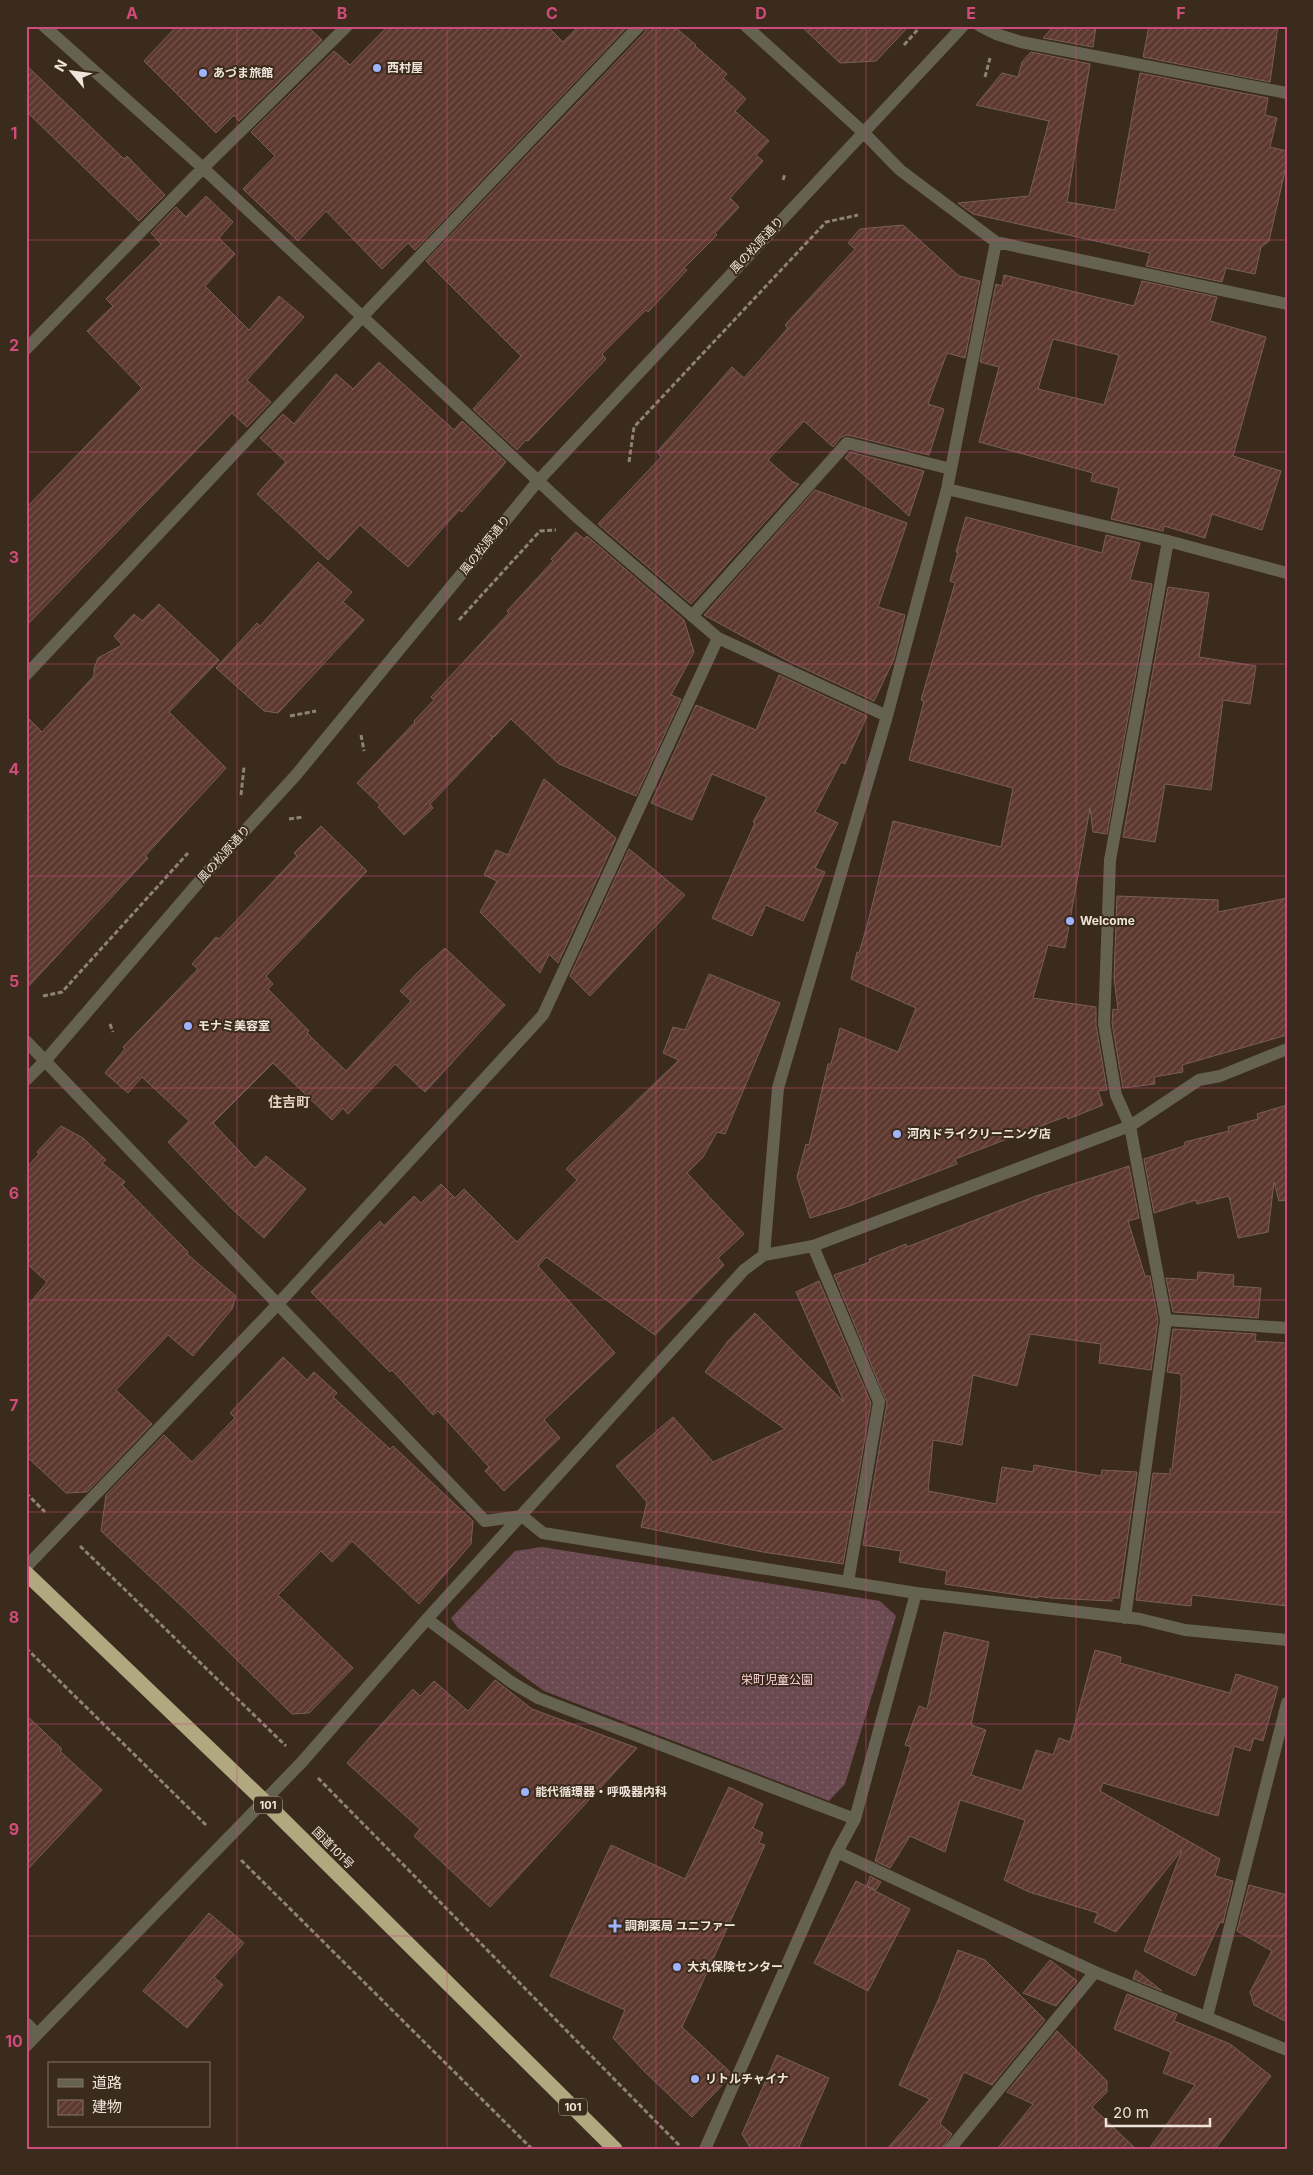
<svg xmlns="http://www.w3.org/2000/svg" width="1313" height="2175" font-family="Inter,'Noto Sans JP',sans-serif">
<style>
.grass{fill:url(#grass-dots)}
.building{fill:url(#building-hatch);stroke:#795f59;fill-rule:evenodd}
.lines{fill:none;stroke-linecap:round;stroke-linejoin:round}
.path{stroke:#8f8174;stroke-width:3;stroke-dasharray:5 2.5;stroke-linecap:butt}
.minor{stroke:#666252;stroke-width:12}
.highway{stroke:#b2a880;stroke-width:15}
.grid{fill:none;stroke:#ce4b7b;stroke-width:1;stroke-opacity:0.55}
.poi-dot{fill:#a0b3fd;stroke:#3b2b1c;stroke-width:2}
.labels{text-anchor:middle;stroke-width:4;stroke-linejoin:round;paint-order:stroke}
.shield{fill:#3b2b1c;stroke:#baada2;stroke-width:1}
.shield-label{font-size:11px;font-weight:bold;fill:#f0e5db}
.poi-label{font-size:12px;font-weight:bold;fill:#f0e5db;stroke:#3b2b1c;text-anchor:start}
.street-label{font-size:12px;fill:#f0e5db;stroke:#3b2b1c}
.park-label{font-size:12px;fill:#ffd3dc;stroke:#3b2b1c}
.neighbourhood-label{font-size:14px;font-weight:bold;fill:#e6d1be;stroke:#3b2b1c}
.neatline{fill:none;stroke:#ce4b7b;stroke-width:2}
.grid-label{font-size:16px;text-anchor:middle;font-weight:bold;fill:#ce4b7b}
</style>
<defs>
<pattern id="grass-dots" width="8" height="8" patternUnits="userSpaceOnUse" patternTransform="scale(1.25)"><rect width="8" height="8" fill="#6b4a52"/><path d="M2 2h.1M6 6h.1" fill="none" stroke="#80646a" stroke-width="1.8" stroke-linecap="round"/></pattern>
<pattern id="building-hatch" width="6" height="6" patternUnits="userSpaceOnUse" patternTransform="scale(1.25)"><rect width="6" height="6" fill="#5d382f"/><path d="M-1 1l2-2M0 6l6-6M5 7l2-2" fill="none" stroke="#75554d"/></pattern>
</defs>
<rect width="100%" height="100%" fill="#3b2b1c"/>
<path class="grass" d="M 542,1547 L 880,1601 L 896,1616 L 845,1784 L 829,1801 L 544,1691 L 458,1628 L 451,1618 L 515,1551 Z"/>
<path class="building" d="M 177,26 L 307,26 L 322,40 L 239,121 L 234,115 L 216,133 L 144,61 Z
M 388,26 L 547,26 L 563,42 L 579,26 L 628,26 L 415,250 L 408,243 L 382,269 L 326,211 L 298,241 L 243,189 L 275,156 L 251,132 L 334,51 L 350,65 Z
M 647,26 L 677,29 L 696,45 L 695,46 L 727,74 L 723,78 L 746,99 L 735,111 L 769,141 L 756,155 L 763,161 L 730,198 L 739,207 L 715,233 L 717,235 L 684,268 L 687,270 L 648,312 L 646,310 L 602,354 L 606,359 L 528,441 L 526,440 L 517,450 L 473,409 L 521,356 L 426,261 L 645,32 Z
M 801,26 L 909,26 L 876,61 L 840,63 Z
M 1054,26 L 1096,26 L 1093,47 L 1043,38 Z
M 1149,26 L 1278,26 L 1270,82 L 1143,57 Z
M 1031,52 L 1090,64 L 1067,202 L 1115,210 L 1140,73 L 1268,98 L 1265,115 L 1277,118 L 1270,147 L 1287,151 L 1287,162 L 1269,241 L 1261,247 L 1255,274 L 1226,268 L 1222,282 L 1146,266 L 1150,253 L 973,214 L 958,203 L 1029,196 L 1049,121 L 976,105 L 1002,73 L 1018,77 L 1022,62 Z
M 26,65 L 124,159 L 127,156 L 165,195 L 139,221 L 26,111 Z
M 206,196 L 233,222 L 219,238 L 235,254 L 205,286 L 249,330 L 279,296 L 304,317 L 247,380 L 271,402 L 247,427 L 232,413 L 26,626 L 26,508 L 142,388 L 87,331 L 113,306 L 106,299 L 161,244 L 151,233 L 176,207 L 186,217 Z
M 903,225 L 959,276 L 980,281 L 965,358 L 947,353 L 928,404 L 944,409 L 929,455 L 848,435 L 841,437 L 833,447 L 804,421 L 768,460 L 793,482 L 799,484 L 691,604 L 598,524 L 661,457 L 657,452 L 732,367 L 744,378 L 788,328 L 785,325 L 855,249 L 848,243 L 860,229 Z
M 1004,275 L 1134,306 L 1142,281 L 1217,297 L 1210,321 L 1266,337 L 1233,456 L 1281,471 L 1262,530 L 1212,514 L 1205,538 L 1164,526 L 1163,531 L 1111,519 L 1119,488 L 1091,481 L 1093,473 L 979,442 L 999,367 L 980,362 L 996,284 L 1002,286 ZM 1053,339 L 1119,355 L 1104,405 L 1038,389 Z
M 379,362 L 454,430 L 462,421 L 506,462 L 462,512 L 459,510 L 408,567 L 360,525 L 328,560 L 257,494 L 286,462 L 260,438 L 283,414 L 294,424 L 336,374 L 353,389 Z
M 850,452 L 924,471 L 909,516 L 845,458 Z
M 815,490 L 907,523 L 878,607 L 905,615 L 894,659 L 874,701 L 786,660 L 704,615 Z
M 966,517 L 1102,553 L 1106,535 L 1140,543 L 1130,580 L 1152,584 L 1107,834 L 1093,832 L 1090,808 L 1065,948 L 1048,945 L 1033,998 L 1096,1007 L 1096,1025 L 1107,1090 L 1098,1091 L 1103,1105 L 1068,1119 L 1067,1116 L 955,1159 L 957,1164 L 849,1206 L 810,1218 L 797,1177 L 806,1144 L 809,1145 L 828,1064 L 831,1064 L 840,1028 L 898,1052 L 916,1008 L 851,979 L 857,952 L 859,953 L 868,922 L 893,821 L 1001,847 L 1013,788 L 909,760 L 924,701 L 921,700 L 955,583 L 950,581 L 958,552 L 956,552 Z
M 576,532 L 584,539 L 587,536 L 684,620 L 694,652 L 671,695 L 681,699 L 636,796 L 559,764 L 511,719 L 494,737 L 490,735 L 493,738 L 430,804 L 433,808 L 404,835 L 378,807 L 380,805 L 357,783 L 415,722 L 414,721 L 434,700 L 431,697 L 509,613 L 507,611 L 553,561 L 551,559 Z
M 318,562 L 352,592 L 343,602 L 364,620 L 278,713 L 264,711 L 216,668 L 257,623 L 260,626 Z
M 1168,587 L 1209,593 L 1199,657 L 1256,666 L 1250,704 L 1223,700 L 1211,790 L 1165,784 L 1155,842 L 1123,837 Z
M 159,604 L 219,660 L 169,712 L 226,768 L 145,856 L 148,858 L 26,989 L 26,716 L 42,732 L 94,676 L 94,669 L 98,658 L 122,645 L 114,636 L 134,614 L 142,621 Z
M 779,675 L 867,716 L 845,764 L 841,762 L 815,812 L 838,823 L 815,868 L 825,872 L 803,921 L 766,905 L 752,936 L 712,918 L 755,823 L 753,822 L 767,797 L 712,774 L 692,820 L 651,803 L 696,705 L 756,730 Z
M 544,779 L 616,838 L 558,963 L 549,954 L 540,973 L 480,912 L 497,881 L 484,875 L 496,850 L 508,855 Z
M 321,826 L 367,871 L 266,976 L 273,984 L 268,989 L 309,1031 L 307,1033 L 346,1071 L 411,1001 L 400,991 L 419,971 L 445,948 L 505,1005 L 425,1092 L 395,1064 L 348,1114 L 343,1108 L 332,1120 L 273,1063 L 213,1123 L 255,1168 L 266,1156 L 306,1189 L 264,1238 L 231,1208 L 168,1142 L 189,1121 L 142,1077 L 128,1093 L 105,1073 L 125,1049 L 123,1047 L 198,969 L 192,964 L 216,937 L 219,939 L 297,856 L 294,853 Z
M 629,849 L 685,895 L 590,996 L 570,976 Z
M 1117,896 L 1218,900 L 1218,912 L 1287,898 L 1287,1035 L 1182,1065 L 1183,1072 L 1154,1077 L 1155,1084 L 1123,1088 L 1112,1023 L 1113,1009 L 1118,1010 L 1114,978 Z
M 709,974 L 780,1003 L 725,1134 L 717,1132 L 703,1157 L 687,1173 L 744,1234 L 718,1258 L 724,1265 L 655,1335 L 546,1257 L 538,1266 L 615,1353 L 544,1420 L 560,1438 L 504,1491 L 485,1471 L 489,1467 L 438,1411 L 433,1415 L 392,1370 L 390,1372 L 311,1292 L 380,1221 L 384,1226 L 414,1196 L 421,1203 L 441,1184 L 455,1198 L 464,1189 L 517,1242 L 577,1180 L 566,1169 L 679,1060 L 663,1053 L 673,1027 L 685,1030 Z
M 1287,1105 L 1287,1200 L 1279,1201 L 1274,1182 L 1268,1232 L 1238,1238 L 1229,1196 L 1197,1204 L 1196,1200 L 1154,1213 L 1144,1159 L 1184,1146 L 1185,1142 L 1229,1131 L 1228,1127 L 1258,1119 L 1257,1114 Z
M 61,1126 L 83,1138 L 106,1160 L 102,1163 L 125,1182 L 122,1185 L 188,1252 L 187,1254 L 236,1296 L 232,1309 L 193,1356 L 168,1335 L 116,1390 L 152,1424 L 87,1492 L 66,1493 L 26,1456 L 26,1308 L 47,1282 L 26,1263 L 26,1168 L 39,1154 L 37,1152 Z
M 1129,1166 L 1139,1218 L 1128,1221 L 1145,1276 L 1150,1276 L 1158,1320 L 1151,1370 L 1099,1363 L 1101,1344 L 1030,1334 L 1017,1386 L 973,1375 L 962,1445 L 933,1440 L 928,1491 L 996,1504 L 1002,1467 L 1033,1472 L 1034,1465 L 1101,1476 L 1102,1470 L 1137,1472 L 1119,1598 L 1112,1598 L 1112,1601 L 1050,1598 L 1038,1596 L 1038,1598 L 945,1584 L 947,1571 L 899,1562 L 901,1551 L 863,1545 L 887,1403 L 834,1275 L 870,1262 L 869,1259 L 906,1244 L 907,1247 L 1036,1196 Z
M 1198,1272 L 1234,1275 L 1233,1286 L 1261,1288 L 1258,1318 L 1173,1312 L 1166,1278 L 1197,1280 Z
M 819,1281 L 871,1403 L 843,1564 L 763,1552 L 641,1527 L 647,1502 L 616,1466 L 673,1417 L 713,1462 L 785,1429 L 705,1372 L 728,1341 L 755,1313 L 844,1402 L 796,1292 Z
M 1173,1329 L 1256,1334 L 1255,1341 L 1287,1343 L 1287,1606 L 1192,1595 L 1191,1606 L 1136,1600 L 1153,1473 L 1170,1474 L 1170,1469 L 1172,1469 L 1181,1394 L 1181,1374 L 1167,1372 Z
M 283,1357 L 307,1380 L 314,1372 L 337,1393 L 333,1397 L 390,1449 L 393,1446 L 473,1521 L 471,1544 L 419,1604 L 352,1541 L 332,1562 L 321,1551 L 278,1595 L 353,1668 L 309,1713 L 292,1714 L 189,1613 L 101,1531 L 106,1495 L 164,1435 L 192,1462 L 235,1418 L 230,1413 Z
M 944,1632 L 989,1642 L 971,1725 L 986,1730 L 971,1775 L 1022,1791 L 1036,1750 L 1053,1755 L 1059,1738 L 1070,1742 L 1095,1650 L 1121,1657 L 1120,1663 L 1230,1693 L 1236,1674 L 1278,1687 L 1263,1741 L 1254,1738 L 1250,1751 L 1234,1746 L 1218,1816 L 1103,1783 L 1100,1791 L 1220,1859 L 1215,1876 L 1233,1881 L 1223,1923 L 1220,1922 L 1195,1976 L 1144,1951 L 1182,1850 L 1116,1932 L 1094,1922 L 1098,1913 L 1029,1892 L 1004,1880 L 1025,1820 L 960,1800 L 945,1852 L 910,1836 L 890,1868 L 875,1861 L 911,1747 L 905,1745 L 919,1706 L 927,1709 Z
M 495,1680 L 532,1709 L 637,1748 L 490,1907 L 414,1836 L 420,1829 L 347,1763 L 413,1689 L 420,1696 L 434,1681 L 468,1711 Z
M 26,1715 L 62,1749 L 60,1751 L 102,1790 L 26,1871 Z
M 729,1787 L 763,1804 L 753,1828 L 763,1833 L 759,1843 L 765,1845 L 682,2027 L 730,2072 L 727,2080 L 692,2117 L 645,2072 L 613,2038 L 625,2010 L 550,1976 L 611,1845 L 685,1879 Z
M 870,1876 L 881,1882 L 876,1890 L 867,1886 Z
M 856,1881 L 910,1909 L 868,1991 L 814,1963 Z
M 1249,1885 L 1287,1895 L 1287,2022 L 1254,2005 L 1250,1992 L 1272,1951 L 1237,1931 Z
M 209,1913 L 244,1943 L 214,1977 L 223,1985 L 187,2028 L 143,1991 Z
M 958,1950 L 985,1960 L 1045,2020 L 992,2085 L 964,2072 L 940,2124 L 952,2134 L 942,2149 L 887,2149 L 930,2099 L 899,2085 L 937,2003 Z
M 1050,1960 L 1077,1981 L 1056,2006 L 1023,1993 Z
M 1136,1970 L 1162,1991 L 1133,1979 Z
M 1127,1994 L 1177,2014 L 1174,2021 L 1230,2044 L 1271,2076 L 1215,2149 L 1149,2149 L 1195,2085 L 1163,2073 L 1171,2052 L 1114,2029 Z
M 1057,2031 L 1107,2081 L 1107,2092 L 1092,2107 L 1136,2149 L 997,2149 L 1033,2104 L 1007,2092 Z
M 777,2055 L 829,2078 L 798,2149 L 751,2149 L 742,2134 Z"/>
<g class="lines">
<path class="path" d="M 904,45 L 921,26
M 985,77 L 990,58
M 783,180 L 785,174
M 629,462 L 634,427 L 826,222 L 858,215
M 459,620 L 540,531 L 556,530
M 290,716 L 316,711
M 361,735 L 364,751
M 241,795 L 244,767
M 289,819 L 303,817
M 43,996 L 62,992 L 188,853
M 110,1024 L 113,1032
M 26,1493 L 45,1512
M 80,1546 L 286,1746
M 26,1648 L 207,1826
M 318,1778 L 680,2146
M 241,1860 L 532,2149"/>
<path class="minor" d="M 44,26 L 203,168 L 578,518 L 718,638 L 887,716
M 746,26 L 863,132 L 900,170 L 996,242 L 1287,304
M 980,26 L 996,34 L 1021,42 L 1287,93
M 26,349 L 203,168 L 347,26
M 947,489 L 1168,541 L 1287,573
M 692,616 L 847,443 L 951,469
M 26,675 L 363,316 L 639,26
M 26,1041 L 485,1521 L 522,1516 L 543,1533 L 916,1593 L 1140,1619 L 1185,1630 L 1287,1640
M 26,1080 L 45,1061 L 210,869 L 296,775 L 538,481 L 963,26
M 813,1246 L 879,1402 L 848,1582
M 764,1255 L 778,1088 L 887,716 L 947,489 L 996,242
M 1166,1320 L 1287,1328
M 26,1567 L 278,1304 L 543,1015 L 718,638
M 916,1593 L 855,1819 L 837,1852 L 1095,1972 L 1287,2050
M 1125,1618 L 1166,1320 L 1130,1126 L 1116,1095 L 1104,1024 L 1110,860 L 1168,541
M 427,1619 L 511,1682 L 538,1698 L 855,1819
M 1207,2017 L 1287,1703
M 26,2023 L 37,2034
M 26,2046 L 302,1762 L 427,1619 L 744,1270 L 764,1255 L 813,1246 L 1130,1126 L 1199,1080 L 1220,1076 L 1287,1049
M 705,2149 L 837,1852
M 950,2149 L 1095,1972"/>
<path class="highway" d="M 26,1573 L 264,1801 L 615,2149"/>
</g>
<path class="grid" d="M 237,26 L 237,2149M 447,26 L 447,2149M 656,26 L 656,2149M 866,26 L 866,2149M 1076,26 L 1076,2149M 26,240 L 1287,240M 26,452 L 1287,452M 26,664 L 1287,664M 26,876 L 1287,876M 26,1088 L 1287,1088M 26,1300 L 1287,1300M 26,1512 L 1287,1512M 26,1724 L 1287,1724M 26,1936 L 1287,1936"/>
<g class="poi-dot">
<circle cx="377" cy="68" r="5"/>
<circle cx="203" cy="73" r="5"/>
<circle cx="1070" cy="921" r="5"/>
<circle cx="188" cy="1026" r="5"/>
<circle cx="897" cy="1134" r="5"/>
<circle cx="525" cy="1792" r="5"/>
<path d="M612.5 1918.5h5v5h5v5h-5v5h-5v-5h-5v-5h5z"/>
<circle cx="677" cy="1967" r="5"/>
<circle cx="695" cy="2079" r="5"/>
</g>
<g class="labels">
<g class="shield">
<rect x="254" y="1796.5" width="28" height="17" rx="4"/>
<rect x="559" y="2098.5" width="28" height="17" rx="4"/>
</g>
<g class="shield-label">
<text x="268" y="1809">101</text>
<text x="573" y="2111">101</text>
</g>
<g class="poi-label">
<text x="387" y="72">西村屋</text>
<text x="213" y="77">あづま旅館</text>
<text x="1080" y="925">Welcome</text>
<text x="198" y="1030">モナミ美容室</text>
<text x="907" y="1138">河内ドライクリーニング店</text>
<text x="535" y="1796">能代循環器・呼吸器内科</text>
<text x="625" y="1930">調剤薬局 ユニファー</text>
<text x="687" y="1971">大丸保険センター</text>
<text x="705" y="2083">リトルチャイナ</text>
</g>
<g class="street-label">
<text transform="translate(757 245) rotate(-47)" y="4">風の松原通り</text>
<text transform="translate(485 545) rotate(-51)" y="4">風の松原通り</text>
<text transform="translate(224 854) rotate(-48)" y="4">風の松原通り</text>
<text transform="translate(333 1848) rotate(45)" y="4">国道101号</text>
</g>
<g class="park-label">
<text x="777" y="1684">栄町児童公園</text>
</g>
<g class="neighbourhood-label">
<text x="289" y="1107">住吉町</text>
</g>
</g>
<rect width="1313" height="2175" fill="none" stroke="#3b2b1c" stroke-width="55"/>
<rect x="48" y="2062" width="162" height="65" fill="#3b2b1c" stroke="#837568"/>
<rect x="58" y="2079" width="25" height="8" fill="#666252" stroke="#837568"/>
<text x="92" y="2088" font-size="15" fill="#f0e5db">道路</text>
<rect x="58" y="2100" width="25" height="15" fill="url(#building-hatch)" stroke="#837568"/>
<text x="92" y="2112" font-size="15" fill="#f0e5db">建物</text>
<g transform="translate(72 72) rotate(299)" stroke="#3b2b1c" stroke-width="4" paint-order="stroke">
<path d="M0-4L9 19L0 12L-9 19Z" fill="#f0e5db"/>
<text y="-8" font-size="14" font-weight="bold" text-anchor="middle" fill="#f0e5db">N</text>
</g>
<path d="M1106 2118v8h104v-8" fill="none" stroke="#f0e5db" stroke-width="2.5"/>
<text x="1113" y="2118" font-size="15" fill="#f0e5db" stroke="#3b2b1c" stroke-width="4" paint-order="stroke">20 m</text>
<rect x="28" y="28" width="1258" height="2120" class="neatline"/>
<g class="grid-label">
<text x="132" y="19">A</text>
<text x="342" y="19">B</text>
<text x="552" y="19">C</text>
<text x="761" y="19">D</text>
<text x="971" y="19">E</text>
<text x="1181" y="19">F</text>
<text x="14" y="139">1</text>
<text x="14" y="351">2</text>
<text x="14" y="563">3</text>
<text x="14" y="775">4</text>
<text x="14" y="987">5</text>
<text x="14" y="1199">6</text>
<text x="14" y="1411">7</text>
<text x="14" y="1623">8</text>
<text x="14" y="1835">9</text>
<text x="14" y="2047">10</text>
</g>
</svg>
